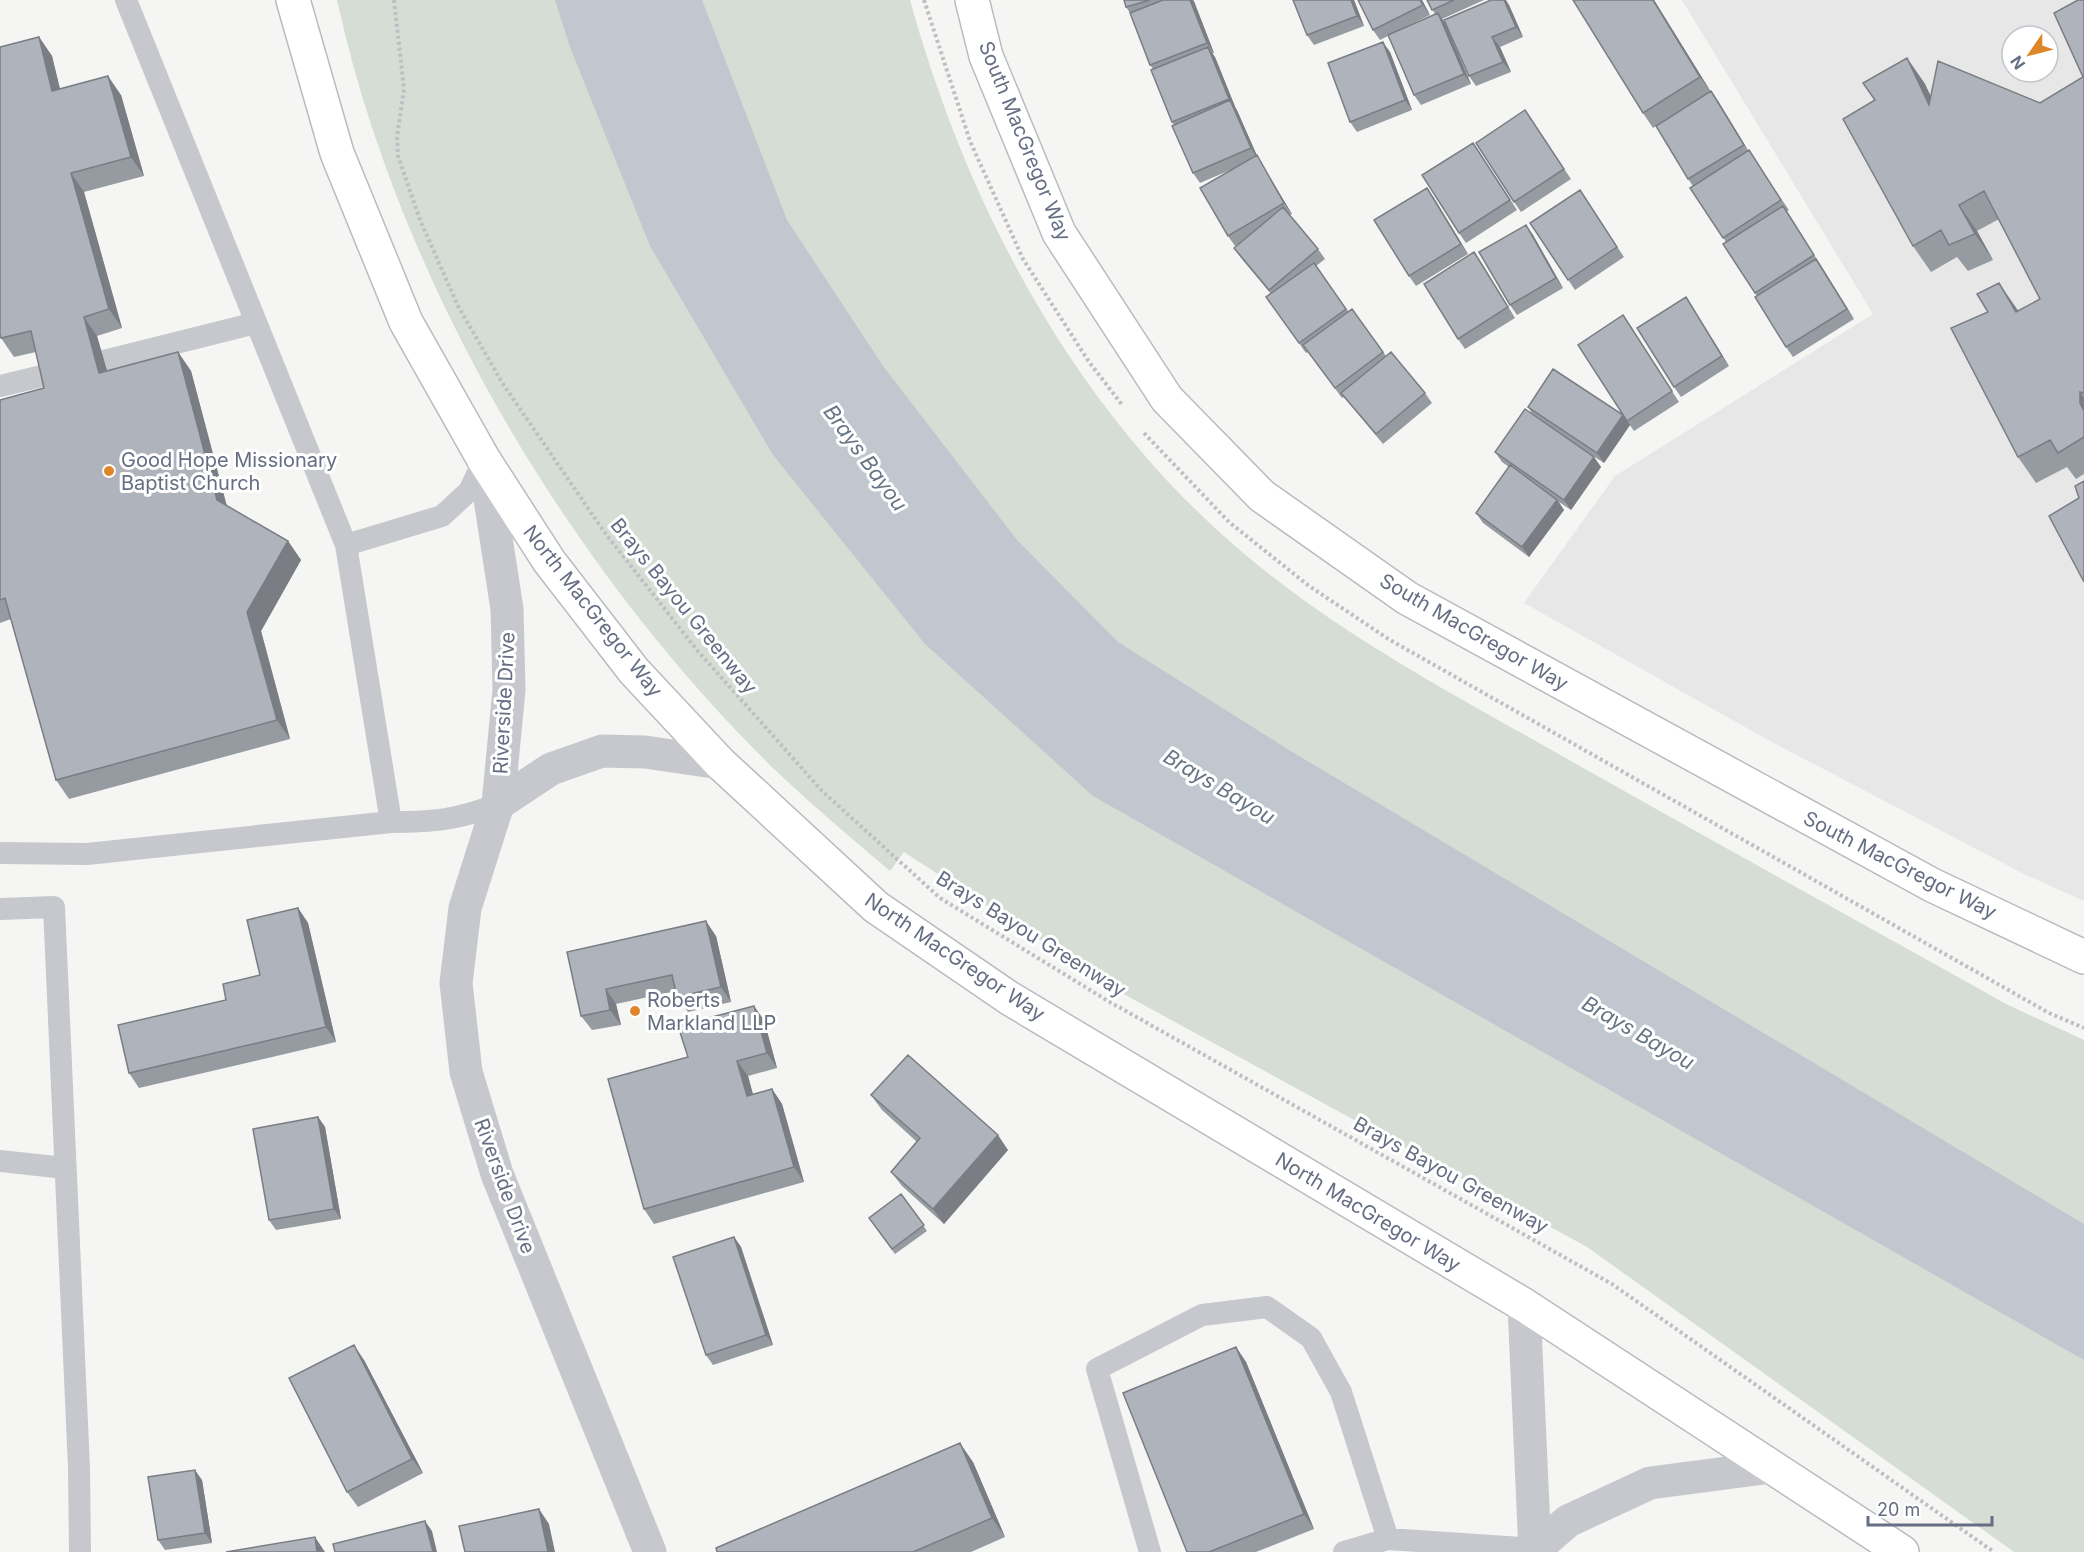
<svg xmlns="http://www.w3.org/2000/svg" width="2084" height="1552" font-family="Inter,sans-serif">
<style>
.built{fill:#e6e7e6;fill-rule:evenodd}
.green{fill:#d5ddd4}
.water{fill:#c1c7cf}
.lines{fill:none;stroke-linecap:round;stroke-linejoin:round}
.secondary-casing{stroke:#b9bbc1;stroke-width:36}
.path{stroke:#bebfc2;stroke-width:4;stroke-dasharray:3 3;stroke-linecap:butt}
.lane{stroke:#c7c8cd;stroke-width:22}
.street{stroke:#c7c8cd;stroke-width:33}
.secondary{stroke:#fff;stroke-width:33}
.wall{fill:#969aa1}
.shaded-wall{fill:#7a7d83}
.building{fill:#afb3bb;stroke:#7a7d83;stroke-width:1.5}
.poi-dot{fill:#df862a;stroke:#fff;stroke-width:2}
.labels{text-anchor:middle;stroke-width:6;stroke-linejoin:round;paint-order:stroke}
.street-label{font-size:20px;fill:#666e83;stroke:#fff}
.poi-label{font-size:20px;fill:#666e83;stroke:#fff;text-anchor:start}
.water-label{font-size:21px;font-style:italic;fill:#677586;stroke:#fff}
</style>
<rect width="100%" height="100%" fill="#f5f6f3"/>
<path class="built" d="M 1682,0 L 2084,0 L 2084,901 L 2024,874 L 1770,741 L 1524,603 L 1615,476 L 1873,314 ZM 2012,36 L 2048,36 L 2048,72 L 2012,72 Z"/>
<path class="green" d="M 337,0 L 910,0 C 965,198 1064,389 1216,529 C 1313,618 1427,680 1541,744 C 1673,819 1807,893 1940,967 L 2006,1004 L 2084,1040 L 2084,1552 L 2014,1552 L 1587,1247 L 1120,992 L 904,852 L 890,871 C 851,838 812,805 775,770 C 569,568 399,283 337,0 Z"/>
<path class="water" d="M 555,0 L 702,0 L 787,220 L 883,366 L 1017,540 L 1118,642 L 1289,750 L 2084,1224 L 2084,1360 L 1093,796 L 925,644 L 773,455 L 650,246 L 570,47 Z"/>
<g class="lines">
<g class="secondary-casing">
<path id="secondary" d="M 293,0 L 337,153 L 406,322 L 484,460 L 549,561 L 634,671 L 720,763 L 876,907 L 1009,998 L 1524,1305 L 1902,1552
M 972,0 L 986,56 L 1059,233 L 1167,399 L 1262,496 L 1407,598 L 1932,885 L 2084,957"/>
</g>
<path class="path" d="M 394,0 L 404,89 L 397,137 L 398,156 L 420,220 L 458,306 L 503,384 L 605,533 L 697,650 L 822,791 L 940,898 L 1108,1001 L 1612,1284 L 1994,1552
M 924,0 L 970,141 L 1023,259 L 1089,362 L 1123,406
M 1144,433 L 1229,522 L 1309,586 L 1390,640 L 2049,1013 L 2084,1028"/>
<path class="lane" d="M 126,0 L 346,545 L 442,516 L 469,491 L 484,460
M 104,361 L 256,323
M 0,386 L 50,374
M 346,545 L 391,822 C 434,822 457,820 498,804
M 0,853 L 87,854 L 391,822
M 0,909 L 54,907 L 79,1468 L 80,1552
M 0,1161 L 65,1168
M 1150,1552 L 1097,1369 L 1202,1315 L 1267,1307 L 1311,1338 L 1341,1392 L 1388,1539 L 1536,1549
M 1344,1552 L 1388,1539"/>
<path class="street" d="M 484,460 L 507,609 L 509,690 L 498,804 L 465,908 L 456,983 L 466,1072 L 497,1174 L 650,1552
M 498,804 L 551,769 L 602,751 L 645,752 L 720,763
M 1524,1305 L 1535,1552
M 1536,1549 L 1568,1521 L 1650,1483 L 1772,1467"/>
<use href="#secondary" class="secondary"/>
</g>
<path class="wall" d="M 1124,0 L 1193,0 L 1214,53 L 1212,54 L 1215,57 L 1236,109 L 1258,158 L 1292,214 L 1289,215 L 1318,249 L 1325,259 L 1316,266 L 1348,311 L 1352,309 L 1386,356 L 1425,393 L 1432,403 L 1383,444 L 1344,397 L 1342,398 L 1308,352 L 1306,353 L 1266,297 L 1271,294 L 1241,258 L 1234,248 L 1242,242 L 1235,246 L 1228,236 L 1235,168 L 1200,183 L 1193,173 L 1174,125 L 1172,122 L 1153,69 L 1150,65 L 1130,13 L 1126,7 Z
M 1354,0 L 1364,26 L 1314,45 L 1307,35 Z
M 1422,0 L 1430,15 L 1401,29 L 1435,14 L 1427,0 L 1484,0 L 1442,19 L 1445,23 L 1471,84 L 1421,105 L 1414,95 L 1388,36 L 1380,40 L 1373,30 Z
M 1654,0 L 1711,92 L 1653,128 L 1643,113 Z
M 2084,0 L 2084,474 L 2076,479 L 2067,467 L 2036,483 L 2018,457 L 2019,311 L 2040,299 L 1999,219 L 1977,231 L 1993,260 L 1968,271 L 1957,257 L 1931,272 L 1913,246 L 1875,100 L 1907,58 L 1925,84 L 1930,96 L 2040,103 L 2083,77 Z
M 1509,5 L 1523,37 L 1500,47 L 1511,72 L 1476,86 L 1469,76 Z
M 39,37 L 52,56 L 60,89 L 121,95 L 144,176 L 84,192 L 122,328 L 97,336 L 107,371 L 178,352 L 191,371 L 227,506 L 288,541 L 301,560 L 261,631 L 290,739 L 69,799 L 56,780 L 11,619 L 0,623 L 0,400 L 44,388 L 36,352 L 14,357 L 1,338 Z
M 1390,52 L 1412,110 L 1357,132 L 1350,122 Z
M 1718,101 L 1748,151 L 1789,210 L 1787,211 L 1854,319 L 1793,357 L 1786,347 L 1757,296 L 1723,244 L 1726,242 L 1690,188 L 1693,186 L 1688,179 Z
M 1532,121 L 1571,179 L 1521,212 L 1514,202 Z
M 1480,153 L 1517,210 L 1466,243 L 1459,233 Z
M 1427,188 L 1468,254 L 1416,286 L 1409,276 Z
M 1580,190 L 1624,257 L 1575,290 L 1530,223 Z
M 1526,225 L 1533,235 L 1563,288 L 1517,315 L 1510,305 Z
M 1474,252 L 1515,318 L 1465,349 L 1458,339 Z
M 1686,297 L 1729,366 L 1681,397 L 1674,387 Z
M 1623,315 L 1679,402 L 1634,431 L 1627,421 Z
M 1528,407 L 1623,415 L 1630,425 L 1604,463 L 1570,441 L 1594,457 L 1601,467 L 1571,510 L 1559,502 L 1564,510 L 1529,557 L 1483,523 L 1476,513 L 1509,467 L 1502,462 L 1495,452 L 1533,415 Z
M 298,908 L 308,923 L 336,1042 L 139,1088 L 129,1073 L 260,975 Z
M 716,936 L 731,1002 L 688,1012 L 677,997 L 676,991 L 616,1004 L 621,1025 L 592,1030 L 581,1016 L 567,952 Z
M 764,1020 L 777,1068 L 748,1076 L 753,1094 L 772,1089 L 782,1104 L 804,1182 L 654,1224 L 644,1209 L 688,1057 Z
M 871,1095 L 1008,1150 L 944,1224 L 902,1186 L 891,1172 L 917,1142 L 882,1110 Z
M 318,1117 L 325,1127 L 341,1219 L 276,1230 L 269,1220 Z
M 901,1194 L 927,1231 L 895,1254 L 869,1218 Z
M 734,1237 L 741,1247 L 773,1345 L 713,1365 L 706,1355 Z
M 1236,1347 L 1246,1362 L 1314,1529 L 1256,1552 L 1187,1552 Z
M 364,1360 L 423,1473 L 358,1507 L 347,1492 Z
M 973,1462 L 1005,1537 L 971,1552 L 717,1552 Z
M 202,1480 L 212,1543 L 165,1550 L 158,1540 Z"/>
<path class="shaded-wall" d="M 1190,0 L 1193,0 L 1194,1 L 1214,53 L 1207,43 Z
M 1351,0 L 1354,0 L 1364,26 L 1357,16 Z
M 1420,0 L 1422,0 L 1430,15 L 1423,5 Z
M 1504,0 L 1506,0 L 1509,5 L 1523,37 L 1516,27 Z
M 1653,0 L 1654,0 L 1711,92 L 1700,77 Z
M 1438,13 L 1445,23 L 1471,84 L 1464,74 Z
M 39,37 L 52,56 L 65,110 L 52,91 Z
M 1492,37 L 1500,47 L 1511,72 L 1503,62 Z
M 1383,42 L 1390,52 L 1412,110 L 1405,100 Z
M 1208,47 L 1215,57 L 1236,109 L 1229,99 Z
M 1907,58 L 1925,84 L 1947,130 L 1929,105 Z
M 108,76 L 121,95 L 144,176 L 131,157 Z
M 1711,91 L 1718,101 L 1751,155 L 1744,145 Z
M 1230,100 L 1237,110 L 1258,158 L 1292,214 L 1284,203 L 1251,148 Z
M 71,173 L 84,192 L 122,328 L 109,309 Z
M 1427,188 L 1434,198 L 1468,254 L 1461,244 Z
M 1959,205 L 1977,231 L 1993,260 L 1975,234 Z
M 1526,225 L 1533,235 L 1563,288 L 1556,278 Z
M 1474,252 L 1481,262 L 1515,318 L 1508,307 Z
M 1816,259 L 1823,269 L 1854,319 L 1847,309 Z
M 1999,283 L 2017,309 L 2034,338 L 2016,312 Z
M 1686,297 L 1693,308 L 1729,366 L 1722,356 Z
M 84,317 L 97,336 L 113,392 L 99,373 Z
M 178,352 L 191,371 L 230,519 L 217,500 Z
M 2080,392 L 2084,398 L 2084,411 L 2080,403 Z
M 1623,415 L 1630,425 L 1604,463 L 1597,453 Z
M 1594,457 L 1601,467 L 1571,510 L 1564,500 Z
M 1557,500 L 1564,510 L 1529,557 L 1522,547 Z
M 288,541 L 301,560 L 261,631 L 290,739 L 277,720 L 247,612 Z
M 298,908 L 308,923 L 336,1042 L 326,1027 Z
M 706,921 L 716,936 L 731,1002 L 721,987 Z
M 606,989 L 616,1004 L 621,1025 L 610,1010 Z
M 754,1006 L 764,1020 L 777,1068 L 767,1053 Z
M 737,1061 L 748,1076 L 757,1110 L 747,1096 Z
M 772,1089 L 782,1104 L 804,1182 L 794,1167 Z
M 318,1117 L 325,1127 L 341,1219 L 334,1209 Z
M 998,1135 L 1008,1150 L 944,1224 L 933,1209 Z
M 734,1237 L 741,1247 L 773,1345 L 766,1335 Z
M 354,1345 L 364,1360 L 423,1473 L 412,1459 Z
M 1236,1347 L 1246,1362 L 1314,1529 L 1304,1514 Z
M 960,1443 L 973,1462 L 1005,1537 L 992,1518 Z
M 195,1470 L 202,1480 L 212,1543 L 205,1533 Z
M 539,1509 L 549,1524 L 555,1552 L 548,1552 Z
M 425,1521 L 432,1531 L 437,1552 L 433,1552 Z
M 315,1537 L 325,1552 L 317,1552 Z"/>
<path class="building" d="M 1124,0 L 1150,0 L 1126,7 Z
M 1163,0 L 1190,0 L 1207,43 L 1150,65 L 1130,13 Z
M 1293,0 L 1351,0 L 1357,16 L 1307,35 Z
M 1358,0 L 1420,0 L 1423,5 L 1373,30 Z
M 1427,0 L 1454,0 L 1432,10 Z
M 1491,0 L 1504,0 L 1516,27 L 1492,37 L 1503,62 L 1469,76 L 1444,20 Z
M 1573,0 L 1653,0 L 1700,77 L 1643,113 Z
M 2078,0 L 2084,0 L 2084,393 L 2080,392 L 2080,403 L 2084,411 L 2084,437 L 2058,453 L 2050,440 L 2018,457 L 1951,328 L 1988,312 L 1977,294 L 1999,283 L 2016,312 L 2040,299 L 1984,191 L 1959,205 L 1975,234 L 1949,245 L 1941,230 L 1913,246 L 1843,119 L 1875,100 L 1863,83 L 1907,58 L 1929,105 L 1938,61 L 2040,103 L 2083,77 L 2054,13 Z
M 1438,13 L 1464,74 L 1414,95 L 1388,35 Z
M 39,37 L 52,91 L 108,76 L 131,157 L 71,173 L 109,309 L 84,317 L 99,373 L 178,352 L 217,500 L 288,541 L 247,612 L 277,720 L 56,780 L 5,598 L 0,600 L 0,400 L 44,388 L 31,331 L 1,338 L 0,335 L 0,47 Z
M 1383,42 L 1405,100 L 1350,122 L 1328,63 Z
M 1208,47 L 1229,99 L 1172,122 L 1151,70 Z
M 1711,91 L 1744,145 L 1688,179 L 1656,126 Z
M 1230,100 L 1251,148 L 1193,173 L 1172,126 Z
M 1525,110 L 1564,169 L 1514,202 L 1476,143 Z
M 1473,143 L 1510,200 L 1459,233 L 1422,175 Z
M 1749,150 L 1781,200 L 1723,238 L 1690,188 Z
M 1257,155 L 1284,203 L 1228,236 L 1200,188 Z
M 1427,188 L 1461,244 L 1409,276 L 1374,220 Z
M 1580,190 L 1617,247 L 1568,280 L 1530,223 Z
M 1783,206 L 1814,255 L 1755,293 L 1723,244 Z
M 1283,207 L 1318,249 L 1269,290 L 1234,248 Z
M 1526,225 L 1556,278 L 1510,305 L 1479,252 Z
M 1474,252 L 1508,307 L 1458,339 L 1424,284 Z
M 1816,259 L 1847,309 L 1786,347 L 1755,297 Z
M 1314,263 L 1346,309 L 1299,343 L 1266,297 Z
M 1686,297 L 1722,356 L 1674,387 L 1637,328 Z
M 1352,309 L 1383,352 L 1335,388 L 1303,345 Z
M 1623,315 L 1672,391 L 1627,421 L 1578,345 Z
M 1391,352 L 1425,393 L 1376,434 L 1341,393 Z
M 1553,369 L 1623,415 L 1597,453 L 1528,407 Z
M 1525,409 L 1594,457 L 1564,500 L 1495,452 Z
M 1510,465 L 1557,500 L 1522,547 L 1476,513 Z
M 2084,481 L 2084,582 L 2049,516 L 2079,498 L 2075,486 Z
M 298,908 L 326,1027 L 129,1073 L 118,1025 L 226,1000 L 223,984 L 260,975 L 247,920 Z
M 706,921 L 721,987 L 677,997 L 672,975 L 606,989 L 610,1010 L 581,1016 L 567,952 Z
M 754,1006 L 767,1053 L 737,1061 L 747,1096 L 772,1089 L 794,1167 L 644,1209 L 608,1079 L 688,1057 L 678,1026 Z
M 908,1055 L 998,1135 L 933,1209 L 891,1172 L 920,1138 L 871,1095 Z
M 318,1117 L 334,1209 L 269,1220 L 253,1129 Z
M 901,1194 L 924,1225 L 892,1249 L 869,1218 Z
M 734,1237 L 766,1335 L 706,1355 L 673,1257 Z
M 354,1345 L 412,1459 L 347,1492 L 289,1378 Z
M 1236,1347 L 1304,1514 L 1209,1552 L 1187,1552 L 1123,1393 Z
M 960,1443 L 992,1518 L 913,1552 L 717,1552 L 716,1548 Z
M 195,1470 L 205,1533 L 158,1540 L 148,1477 Z
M 539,1509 L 548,1552 L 465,1552 L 459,1526 Z
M 425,1521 L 433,1552 L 335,1552 L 333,1544 Z
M 315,1537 L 317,1552 L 226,1552 Z"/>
<g class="poi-dot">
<circle cx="109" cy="471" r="6"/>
<circle cx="635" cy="1011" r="6"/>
</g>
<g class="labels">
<g class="street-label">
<text transform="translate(1025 141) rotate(68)" y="7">South MacGregor Way</text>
<text transform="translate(684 606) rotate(51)" y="7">Brays Bayou Greenway</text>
<text transform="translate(593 611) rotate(52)" y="7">North MacGregor Way</text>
<text transform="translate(1474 632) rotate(30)" y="7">South MacGregor Way</text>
<text transform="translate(504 703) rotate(-87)" y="7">Riverside Drive</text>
<text transform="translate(1900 865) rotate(27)" y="7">South MacGregor Way</text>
<text transform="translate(1031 934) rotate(32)" y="7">Brays Bayou Greenway</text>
<text transform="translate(955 957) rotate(34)" y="7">North MacGregor Way</text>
<text transform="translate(1451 1175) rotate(29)" y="7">Brays Bayou Greenway</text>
<text transform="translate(505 1186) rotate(70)" y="7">Riverside Drive</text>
<text transform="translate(1368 1212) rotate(31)" y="7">North MacGregor Way</text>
</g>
<g class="poi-label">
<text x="121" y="467">Good Hope Missionary<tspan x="121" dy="23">Baptist Church</tspan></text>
<text x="647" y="1007">Roberts<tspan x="647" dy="23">Markland LLP</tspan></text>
</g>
<g class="water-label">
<text transform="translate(865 458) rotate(54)" y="7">Brays Bayou</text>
<text transform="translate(1219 787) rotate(31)" y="7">Brays Bayou</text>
<text transform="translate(1638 1033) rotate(30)" y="7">Brays Bayou</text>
</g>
</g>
<g transform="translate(2030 54) rotate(235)"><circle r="28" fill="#ffffff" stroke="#c2c5cd" stroke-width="1.5"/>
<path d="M0-4.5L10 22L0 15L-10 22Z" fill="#df862a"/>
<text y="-9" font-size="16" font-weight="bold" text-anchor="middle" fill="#666e83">N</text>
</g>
<path d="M1868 1516v9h124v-9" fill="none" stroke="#666e83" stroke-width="3"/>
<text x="1877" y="1516" font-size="18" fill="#666e83" stroke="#ffffff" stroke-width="4.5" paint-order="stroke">20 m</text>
</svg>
